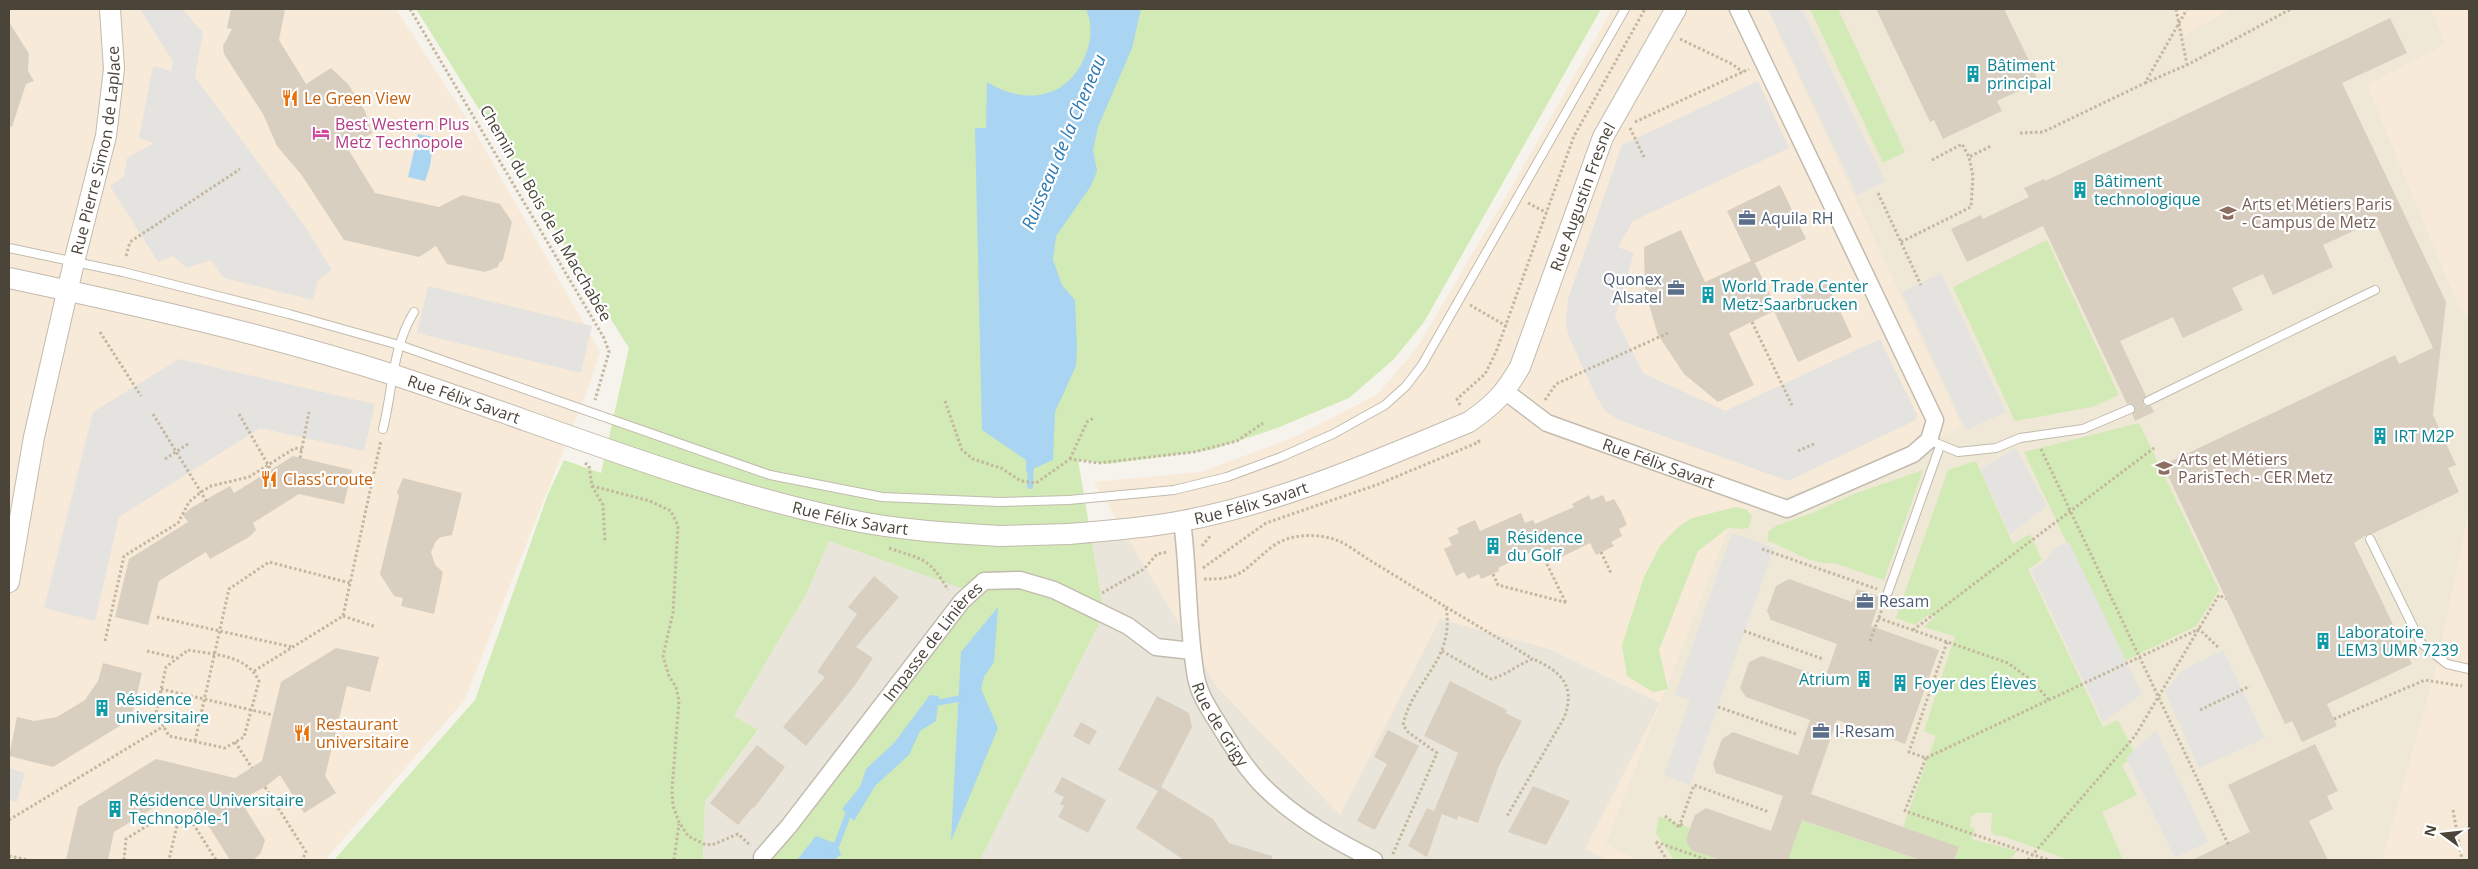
<svg xmlns="http://www.w3.org/2000/svg" width="2478" height="869" font-family="'Open Sans',sans-serif">
<style>
.residential{fill:#eae5da}
.commercial{fill:#f7ead8}
.education{fill:#efe8d6}
.green{fill:#d2eab5}
.parking{fill:#e5e3e0}
.water{fill:#a9d4f2}
.lines{fill:none;stroke-linecap:round;stroke-linejoin:round}
.stream{stroke:#a9d4f2;stroke-width:6}
.building{fill:#d8cfc1}
.service-casing{stroke:#c2bbae;stroke-width:10}
.minor-casing{stroke:#c2bbae;stroke-width:19}
.tertiary-casing{stroke:#c2bbae;stroke-width:22}
.path{stroke:#c4b79f;stroke-width:3;stroke-dasharray:2.5 2.5;stroke-linecap:butt}
.service{stroke:#fff;stroke-width:8}
.minor{stroke:#fff;stroke-width:16}
.tertiary{stroke:#fff;stroke-width:20}
.service-bridge-casing{stroke:#c2bbae;stroke-width:10;stroke-linecap:butt}
.tertiary-bridge-casing{stroke:#c2bbae;stroke-width:22;stroke-linecap:butt}
.service-bridge{stroke:#fff;stroke-width:8}
.tertiary-bridge{stroke:#fff;stroke-width:20}
.labels{text-anchor:middle;stroke-width:4.5;stroke-linejoin:round;paint-order:stroke}
.culture-label{font-size:16px;fill:#0d838f;stroke:#fff;text-anchor:start}
.food-label{font-size:16px;fill:#c56008;stroke:#fff;text-anchor:start}
.hotel-label{font-size:16px;fill:#b23c85;stroke:#fff;text-anchor:start}
.street-label{font-size:16px;fill:#4b4439;stroke:#fff}
.education-label{font-size:16px;fill:#785e54;stroke:#fff;text-anchor:start}
.service-label{font-size:16px;fill:#4e5e75;stroke:#fff;text-anchor:start}
.water-label{font-size:18px;font-style:italic;fill:#2e7ab2;stroke:#fff}
</style>
<rect width="100%" height="100%" fill="#f6f3ec"/>
<path class="residential" d="M 1266,523 L 1552,650 L 1661,703 L 1586,849 L 1607,860 L 980,860 L 1104,614 L 1091,537 L 1164,544 Z
M 829,541 L 964,589 L 787,822 L 754,860 L 706,860 L 703,858 L 705,802 L 758,731 L 734,716 L 807,593 Z"/>
<path class="commercial" d="M 9,9 L 396,9 L 470,123 L 600,352 L 590,384 L 464,701 L 325,860 L 9,860 Z
M 1612,9 L 2469,9 L 2469,860 L 1607,860 L 1585,849 L 1660,703 L 1552,650 L 1440,619 L 1340,815 L 1217,687 L 1094,482 L 1201,472 L 1295,437 L 1378,394 L 1418,346 L 1514,183 Z"/>
<path class="education" d="M 1767,9 L 2173,9 L 2185,35 L 2231,9 L 2431,9 L 2445,44 L 2367,85 L 2458,306 L 2469,317 L 2469,509 L 2437,664 L 2382,860 L 1637,860 L 1606,844 L 1732,519 L 1962,427 Z"/>
<path class="green" d="M 416,9 L 1601,9 L 1424,322 L 1394,359 L 1349,398 L 1277,428 L 1210,450 L 1108,464 L 1078,460 L 1104,614 L 980,860 L 754,860 L 787,822 L 963,589 L 829,541 L 807,593 L 734,716 L 758,730 L 705,802 L 703,858 L 706,860 L 334,860 L 475,700 L 548,494 L 564,460 L 601,473 L 629,348 Z
M 1810,9 L 1838,9 L 1905,152 L 1883,163 Z
M 2047,240 L 2119,395 L 2092,407 L 2015,421 L 1953,287 Z
M 2139,423 L 2219,590 L 2196,626 L 2123,662 L 2024,452 Z
M 1976,461 L 2013,544 L 2030,534 L 2042,560 L 2028,569 L 2103,727 L 2118,720 L 2136,756 L 2122,765 L 2137,795 L 2102,812 L 2123,860 L 2069,860 L 2000,835 L 1997,836 L 1991,832 L 1992,813 L 1976,813 L 1971,817 L 1970,827 L 1975,828 L 1972,839 L 2017,851 L 2009,860 L 1954,860 L 1959,847 L 1903,827 L 1936,736 L 1924,731 L 1955,636 L 1923,627 L 1936,617 L 1928,615 L 1915,625 L 1896,618 L 1948,470 Z
M 1923,470 L 1884,580 L 1834,563 C 1810,565 1789,548 1768,541 L 1768,532 L 1776,526 L 1812,513 L 1854,494 Z
M 1736,507 L 1747,510 L 1752,517 L 1749,527 L 1744,529 L 1728,528 L 1698,551 L 1659,650 L 1668,689 L 1653,692 L 1627,676 L 1622,645 L 1644,577 L 1660,546 L 1678,527 L 1692,518 Z
M 1659,816 L 1690,828 L 1686,840 L 1691,844 L 1689,849 L 1720,860 L 1674,860 L 1656,833 Z
M 1802,820 L 1919,860 L 1788,860 Z"/>
<path class="parking" d="M 140,9 L 182,9 L 203,32 L 195,77 L 302,222 L 332,270 L 318,280 L 313,300 L 224,278 L 211,260 L 187,268 L 173,256 L 158,262 L 110,186 L 124,176 L 127,158 L 154,143 L 139,138 L 153,66 L 171,71 L 173,62 Z
M 1768,9 L 1802,9 L 1885,181 L 1857,195 Z
M 1758,81 L 1789,148 L 1633,221 L 1618,247 L 1634,253 L 1615,317 L 1643,373 L 1725,411 L 1880,339 L 1917,415 L 1916,420 L 1788,481 L 1619,420 L 1606,412 L 1596,396 L 1568,335 L 1566,321 L 1568,299 L 1622,145 Z
M 1941,273 L 2006,412 L 1966,430 L 1902,292 Z
M 428,286 L 592,326 L 581,373 L 417,333 Z
M 179,359 L 375,404 L 364,451 L 260,428 L 119,517 L 95,621 L 44,608 L 93,412 Z
M 2016,448 L 2047,506 L 2010,534 L 1980,469 Z
M 1732,533 L 1774,548 L 1690,785 L 1664,775 L 1690,700 L 1675,695 Z
M 2069,542 L 2142,694 L 2103,722 L 2031,570 L 2043,563 L 2055,548 Z
M 2223,650 L 2265,738 L 2199,768 L 2165,691 L 2181,671 Z
M 2156,730 L 2208,842 L 2175,858 L 2126,758 Z
M 9,768 L 25,773 L 17,802 L 9,800 Z"/>
<path class="water" d="M 1086,9 L 1141,9 L 1132,48 L 1098,127 L 1093,150 L 1097,171 L 1091,186 L 1056,236 L 1053,260 L 1062,285 L 1075,300 L 1077,346 L 1076,366 L 1055,412 L 1053,460 L 1026,472 L 1026,460 L 982,430 L 975,128 L 986,128 L 987,82 C 1027,107 1071,98 1087,51 C 1092,37 1092,22 1086,9 Z
M 418,134 L 434,137 L 430,166 L 425,181 L 408,177 Z
M 998,607 L 994,662 L 984,677 L 981,689 L 998,728 L 951,841 L 961,652 Z
M 930,695 L 939,696 L 936,721 L 920,731 L 909,755 L 875,786 L 854,821 L 842,809 L 860,787 L 866,769 L 894,743 Z
M 816,836 L 837,844 L 841,855 L 833,860 L 797,860 Z"/>
<g class="lines">
<path class="stream" d="M 1030,486 L 1031,463
M 933,707 L 936,703 L 962,698 L 964,695
M 830,847 L 837,844 L 851,807"/>
</g>
<path class="building" d="M 231,9 L 285,9 L 279,40 L 306,84 L 331,68 L 348,84 L 365,111 L 372,133 L 348,149 L 375,193 L 439,207 L 462,195 L 500,204 L 512,222 L 503,260 L 499,263 L 498,267 L 485,272 L 447,264 L 436,246 L 419,257 L 344,240 L 301,174 L 277,146 L 263,114 L 224,54 L 223,46 L 232,29 L 227,28 Z
M 1876,9 L 2004,9 L 2037,77 L 2021,85 L 2023,89 L 1997,101 L 2002,111 L 1943,139 L 1934,120 L 1930,122 Z
M 2390,18 L 2407,53 L 2342,83 L 2446,302 L 2433,415 L 2456,465 L 2448,468 L 2459,492 L 2372,534 L 2368,534 L 2354,543 L 2412,664 L 2327,704 L 2337,726 L 2302,742 L 2292,721 L 2285,724 L 2163,465 L 2395,355 L 2399,364 L 2433,348 L 2375,221 L 2323,245 L 2333,267 L 2273,295 L 2263,274 L 2232,288 L 2243,310 L 2183,338 L 2173,317 L 2120,341 L 2146,396 L 2143,403 L 2145,406 L 2151,406 L 2154,412 L 2135,421 L 2132,414 L 2135,410 L 2135,406 L 2127,404 L 2043,226 L 1967,262 L 1951,229 L 1981,215 L 1983,219 L 2029,197 L 2024,188 L 2044,179 L 2045,181 Z
M 9,22 L 29,54 L 28,71 L 34,81 L 26,84 L 12,127 L 9,126 Z
M 1780,185 L 1806,239 L 1755,263 L 1776,307 L 1827,283 L 1852,337 L 1798,362 L 1774,311 L 1729,333 L 1754,385 L 1718,402 L 1684,374 L 1658,335 L 1645,291 L 1644,247 L 1681,230 L 1705,282 L 1751,261 L 1727,211 Z
M 293,456 L 352,470 L 344,504 L 299,494 L 253,523 L 256,530 L 249,537 L 210,559 L 206,552 L 159,581 L 148,625 L 115,617 L 129,559 L 188,522 L 183,515 L 191,508 L 230,486 L 234,493 Z
M 403,478 L 462,493 L 452,535 L 441,537 L 436,541 L 431,552 L 435,565 L 443,572 L 434,614 L 401,606 L 403,598 L 394,596 L 380,574 L 399,496 L 397,492 Z
M 1589,495 L 1591,500 L 1603,495 L 1606,502 L 1614,499 L 1621,511 L 1627,525 L 1619,529 L 1622,536 L 1611,542 L 1614,546 L 1596,555 L 1590,543 L 1551,562 L 1543,547 L 1498,568 L 1499,571 L 1481,579 L 1479,574 L 1468,579 L 1464,572 L 1456,576 L 1444,549 L 1452,545 L 1448,538 L 1459,533 L 1457,528 L 1475,520 L 1480,531 L 1521,513 L 1525,523 L 1533,520 L 1535,524 L 1574,507 L 1572,504 Z
M 874,576 L 899,597 L 856,647 L 873,658 L 853,688 L 806,746 L 783,727 L 825,677 L 817,672 L 857,614 L 848,607 Z
M 1789,579 L 1852,602 L 1857,589 L 1881,597 L 1871,626 L 1939,650 L 1905,744 L 1837,720 L 1811,794 L 1959,847 L 1954,860 L 1920,860 L 1802,820 L 1788,860 L 1720,860 L 1691,850 L 1686,840 L 1690,828 L 1695,815 L 1706,808 L 1771,831 L 1783,796 L 1716,773 L 1713,764 L 1722,739 L 1733,732 L 1798,755 L 1810,720 L 1746,697 L 1740,688 L 1749,662 L 1762,656 L 1825,678 L 1837,644 L 1771,620 L 1767,611 L 1776,586 Z
M 336,648 L 379,657 L 370,692 L 347,686 L 325,776 L 336,793 L 304,813 L 280,775 L 265,787 L 240,800 L 265,840 L 261,853 L 253,860 L 230,860 L 199,811 L 163,802 L 114,832 L 108,860 L 66,860 L 78,807 L 156,759 L 235,778 L 262,761 L 281,682 Z
M 103,663 L 142,673 L 131,719 L 53,767 L 9,756 L 17,717 L 34,721 L 57,717 L 85,700 L 98,681 Z
M 1450,681 L 1507,710 L 1506,713 L 1522,721 L 1499,766 L 1478,823 L 1458,816 L 1457,820 L 1442,814 L 1427,857 L 1408,846 L 1427,808 L 1434,811 L 1458,753 L 1424,736 Z
M 1157,696 L 1189,713 L 1192,727 L 1161,787 L 1213,819 L 1229,843 L 1272,856 L 1272,860 L 1184,860 L 1136,828 L 1158,791 L 1118,770 Z
M 1081,722 L 1097,731 L 1089,745 L 1073,736 Z
M 1388,730 L 1419,746 L 1375,830 L 1357,821 L 1387,764 L 1374,757 Z
M 2315,744 L 2338,791 L 2327,796 L 2333,809 L 2309,821 L 2328,860 L 2192,860 L 2250,832 L 2228,785 Z
M 757,745 L 785,767 L 754,808 L 753,807 L 738,825 L 710,803 Z
M 1062,777 L 1106,800 L 1088,833 L 1058,817 L 1064,806 L 1060,804 L 1064,797 L 1054,792 Z
M 1533,786 L 1570,801 L 1546,845 L 1508,832 Z"/>
<g class="lines">
<g class="service-casing">
<path id="service" d="M 9,248 L 123,272 L 289,314 L 399,345 L 770,475 L 882,497 L 1000,502
M 2148,401 L 2375,290
M 383,429 C 393,389 392,348 414,312
M 1929,440 L 1958,452 L 1996,448 L 2020,438 L 2083,429 L 2130,409
M 1069,500 L 1174,490 L 1227,477 L 1281,457 L 1333,434 L 1385,405 L 1406,386 L 1422,365 L 1625,9
M 2370,539 L 2421,643 L 2447,664 L 2469,669
M 1888,592 L 1940,446"/>
</g>
<g class="minor-casing">
<g id="minor">
<path id="s1" d="M 1506,392 L 1547,423 L 1787,509 L 1913,454 L 1929,440 L 1935,420 L 1738,9"/>
<path id="s2" d="M 1182,521 C 1189,573 1187,626 1196,677 C 1199,695 1211,712 1221,728 C 1234,749 1248,772 1266,789 C 1297,819 1336,841 1374,860"/>
<path id="s3" d="M 762,857 L 789,826 L 962,601 L 984,581 L 1020,580 L 1054,590 L 1128,626 L 1156,647 L 1192,651"/>
</g>
</g>
<g class="tertiary-casing">
<g id="tertiary">
<path id="s4" d="M 9,278 C 140,306 266,334 394,375 C 544,424 691,486 846,519 C 896,530 948,533 1000,536"/>
<path id="s5" d="M 1069,534 C 1107,531 1145,528 1182,521 C 1283,502 1375,461 1469,422 C 1495,404 1504,394 1520,367 L 1603,137 L 1676,9"/>
<path id="s6" d="M 9,582 L 34,437 L 74,262 L 106,136 L 114,69 L 110,9"/>
</g>
</g>
<path class="path" d="M 410,9 L 604,338 L 609,352 L 595,400
M 2176,9 L 2187,65
M 1680,39 L 1732,64 L 1743,72
M 2145,83 L 2187,65 L 2291,9
M 1635,122 L 1749,69
M 1630,128 L 1644,157
M 2020,133 L 2043,132 L 2145,83 L 2187,9
M 1932,160 L 1962,144 L 1969,157
M 1878,193 L 1921,285
M 1528,203 L 1547,213
M 1901,242 L 1971,207 L 1973,176 L 1969,157 L 1991,146
M 126,256 L 130,242 L 240,169
M 1470,305 L 1508,327
M 1752,322 L 1792,405
M 100,332 L 141,396
M 1545,400 L 1556,384 L 1668,333
M 945,401 L 962,450 L 973,459 L 1001,468 L 1021,481 L 1036,483 L 1070,459 L 1098,463 L 1194,452 L 1237,441 L 1263,423
M 1460,405 L 1457,399 L 1485,374 L 1496,352 L 1574,136 L 1645,9
M 153,414 L 207,502
M 239,414 L 271,470
M 2041,449 L 2229,846
M 1798,451 L 1814,444
M 300,458 L 309,412
M 165,459 L 188,444
M 1070,459 L 1087,422 L 1095,417
M 585,463 L 589,466 L 592,486 L 603,505 L 605,543
M 592,486 L 650,501 L 671,511 L 678,526 L 673,613 L 663,656 L 669,676 L 676,687 L 679,701 L 672,789 L 673,806 L 679,822 L 688,836 L 704,844 L 712,845 L 738,834 L 751,846
M 1202,546 L 1211,535
M 1538,546 L 1566,603
M 889,548 C 923,560 929,557 948,590
M 1762,549 L 1877,589
M 1601,552 L 1611,573
M 1203,568 L 1266,523 L 1379,484 L 1479,442 L 1478,439
M 1493,574 L 1498,585 L 1568,603
M 1204,579 C 1245,580 1244,568 1273,546 C 1291,533 1319,533 1339,541 C 1350,546 1361,555 1371,561 C 1396,576 1421,592 1446,607 C 1455,662 1413,679 1403,725 L 1408,732 L 1437,753 L 1392,856
M 1102,593 L 1144,569 L 1157,554 L 1168,552
M 1446,607 L 1533,659
M 343,616 L 376,627
M 157,617 L 292,647
M 1878,618 L 2008,663 L 2031,680 L 2050,701
M 1913,630 L 2154,448
M 1744,631 L 1823,659
M 105,641 L 124,556 L 178,523 L 189,502 L 201,492 L 211,486 L 249,477 L 295,448 L 302,450
M 1870,641 L 1884,604
M 1947,642 L 1909,752 L 1926,758 L 2199,629 L 2219,648
M 188,650 C 214,655 246,654 259,681 L 244,737 L 225,748 L 169,736 L 156,713 L 166,667 Z
M 147,651 L 177,658
M 1442,651 L 1491,679 C 1507,675 1518,664 1533,659 C 1562,672 1576,686 1564,718 L 1507,816
M 254,671 L 343,616 L 381,440
M 161,689 L 273,715
M 1718,707 L 1796,734
M 2200,710 L 2250,686
M 2334,719 L 2425,680 L 2462,686
M 195,741 L 229,589 L 269,562 L 350,583
M 235,742 L 252,768
M 1926,758 L 1905,811 L 2049,860
M 265,787 L 306,852 L 302,860
M 2453,810 L 2462,860
M 1665,816 L 1679,827 L 1683,823
M 9,820 L 164,726
M 178,821 L 194,825 L 216,860
M 1679,827 L 1694,785 L 1769,812
M 1656,842 L 1708,860
M 1656,842 L 1667,860
M 9,856 L 28,860
M 124,860 L 126,839 L 161,817 L 178,821 L 169,860
M 674,860 L 679,824
M 2028,860 L 2135,736 L 2219,595 L 2226,599"/>
<use href="#service" class="service"/>
<use href="#minor" class="minor"/>
<use href="#tertiary" class="tertiary"/>
<g class="service-bridge-casing">
<path id="service-bridge" d="M 1000,502 L 1069,500"/>
</g>
<g class="tertiary-bridge-casing">
<path id="tertiary-bridge" d="M 1000,536 L 1069,534"/>
</g>
<use href="#service-bridge" class="service-bridge"/>
<use href="#tertiary-bridge" class="tertiary-bridge"/>
</g>
<defs>
<g id="building-bare" transform="scale(1.35)"><path d="M-4-6H4V6H1V3H-1V6H-4ZM-2.5-4.3h1.7v1.8h-1.7ZM.8-4.3h1.7v1.8H.8ZM-2.5-1h1.7V.8h-1.7ZM.8-1h1.7V.8H.8Z" fill="#0f9aa8" stroke="#fff" stroke-width="2.5" paint-order="stroke"/></g>
<g id="restaurant-bare" transform="scale(1.35)"><path d="M-5-6h1v4h1v-4h1v4h1v-4h1v5L-1.5 .5V6h-2V.5L-5-1ZM5-6V6H3V1.5H1.5Q1.5-4 5-6Z" fill="#e8710a" stroke="#fff" stroke-width="2.5" paint-order="stroke"/></g>
<g id="hotel-bare" transform="scale(1.35)"><path d="M-6-4.5h1.5V1H6V5H4.5V3h-9V5H-6ZM-4 0a1.8 1.8 0 1 1 3.6 0ZM.5 0V-2.5h3Q6-2.5 6 0Z" fill="#d1479c" stroke="#fff" stroke-width="2.5" paint-order="stroke"/></g>
<g id="university-bare" transform="scale(1.35)"><path d="M0-5L7-2L0 1L-7-2ZM-4 1L0 2.5L4 1V4Q0 6-4 4Z" fill="#8d6e63" stroke="#fff" stroke-width="2.5" paint-order="stroke"/></g>
<g id="office-bare" transform="scale(1.35)"><path d="M-6-3h4V-5.5h4V-3h4V5H-6ZM-1-4.5V-3h2v-1.5ZM-6 0V1H6V0Z" fill="#5c6f8a" stroke="#fff" stroke-width="2.5" paint-order="stroke"/></g>
</defs>
<g fill-rule="evenodd">
<use href="#building-bare" x="1973" y="74"/>
<use href="#restaurant-bare" x="290" y="98"/>
<use href="#hotel-bare" x="321" y="133"/>
<use href="#building-bare" x="2080" y="190"/>
<use href="#university-bare" x="2228" y="213"/>
<use href="#office-bare" x="1747" y="218"/>
<use href="#office-bare" x="1676" y="288"/>
<use href="#building-bare" x="1708" y="295"/>
<use href="#building-bare" x="2380" y="436"/>
<use href="#university-bare" x="2164" y="468"/>
<use href="#restaurant-bare" x="269" y="479"/>
<use href="#building-bare" x="1493" y="546"/>
<use href="#office-bare" x="1865" y="601"/>
<use href="#building-bare" x="2323" y="641"/>
<use href="#building-bare" x="1864" y="679"/>
<use href="#building-bare" x="1900" y="683"/>
<use href="#building-bare" x="102" y="708"/>
<use href="#office-bare" x="1821" y="731"/>
<use href="#restaurant-bare" x="302" y="733"/>
<use href="#building-bare" x="115" y="809"/>
</g>
<g class="labels">
<g class="culture-label">
<text x="1987" y="71">Bâtiment<tspan x="1987" dy="18">principal</tspan></text>
<text x="2094" y="187">Bâtiment<tspan x="2094" dy="18">technologique</tspan></text>
<text x="1722" y="292">World Trade Center<tspan x="1722" dy="18">Metz-Saarbrucken</tspan></text>
<text x="2394" y="442">IRT M2P</text>
<text x="1507" y="543">Résidence<tspan x="1507" dy="18">du Golf</tspan></text>
<text x="2337" y="638">Laboratoire<tspan x="2337" dy="18">LEM3 UMR 7239</tspan></text>
<text x="1850" y="685" text-anchor="end">Atrium</text>
<text x="1914" y="689">Foyer des Élèves</text>
<text x="116" y="705">Résidence<tspan x="116" dy="18">universitaire</tspan></text>
<text x="129" y="806">Résidence Universitaire<tspan x="129" dy="18">Technopôle-1</tspan></text>
</g>
<g class="food-label">
<text x="304" y="104">Le Green View</text>
<text x="283" y="485">Class'croute</text>
<text x="316" y="730">Restaurant<tspan x="316" dy="18">universitaire</tspan></text>
</g>
<g class="hotel-label">
<text x="335" y="130">Best Western Plus<tspan x="335" dy="18">Metz Technopole</tspan></text>
</g>
<g class="street-label">
<text dy="6" stroke="none"><textPath href="#s6" startOffset="441">Rue Pierre Simon de Laplace</textPath></text>
<text dy="6" stroke="none"><textPath href="#s5" startOffset="675">Rue Augustin Fresnel</textPath></text>
<text transform="translate(546 213) rotate(60)" y="6">Chemin du Bois de la Macchabée</text>
<text dy="6" stroke="none"><textPath href="#s4" startOffset="471">Rue Félix Savart</textPath></text>
<text dy="6" stroke="none"><textPath href="#s1" startOffset="170">Rue Félix Savart</textPath></text>
<text dy="6" stroke="none"><textPath href="#s5" startOffset="185">Rue Félix Savart</textPath></text>
<text dy="6" stroke="none"><textPath href="#s4" startOffset="876">Rue Félix Savart</textPath></text>
<text dy="6" stroke="none"><textPath href="#s3" startOffset="275">Impasse de Linières</textPath></text>
<text dy="6" stroke="none"><textPath href="#s2" startOffset="210">Rue de Grigy</textPath></text>
</g>
<g class="education-label">
<text x="2242" y="210">Arts et Métiers Paris<tspan x="2242" dy="18">- Campus de Metz</tspan></text>
<text x="2178" y="465">Arts et Métiers<tspan x="2178" dy="18">ParisTech - CER Metz</tspan></text>
</g>
<g class="service-label">
<text x="1761" y="224">Aquila RH</text>
<text x="1662" y="285" text-anchor="end">Quonex<tspan x="1662" dy="18">Alsatel</tspan></text>
<text x="1879" y="607">Resam</text>
<text x="1835" y="737">I-Resam</text>
</g>
<g class="water-label">
<text transform="translate(1064 142) rotate(-67)" y="6">Ruisseau de la Cheneau</text>
</g>
</g>
<rect width="2478" height="869" fill="none" stroke="#4b4439" stroke-width="20"/>
<g transform="translate(2443 834) rotate(285)" stroke="#ffffff" stroke-width="4" paint-order="stroke">
<path d="M0-4L9 19L0 12L-9 19Z" fill="#4b4439"/>
<text y="-8" font-size="14" font-weight="bold" text-anchor="middle" fill="#4b4439">N</text>
</g>
</svg>
